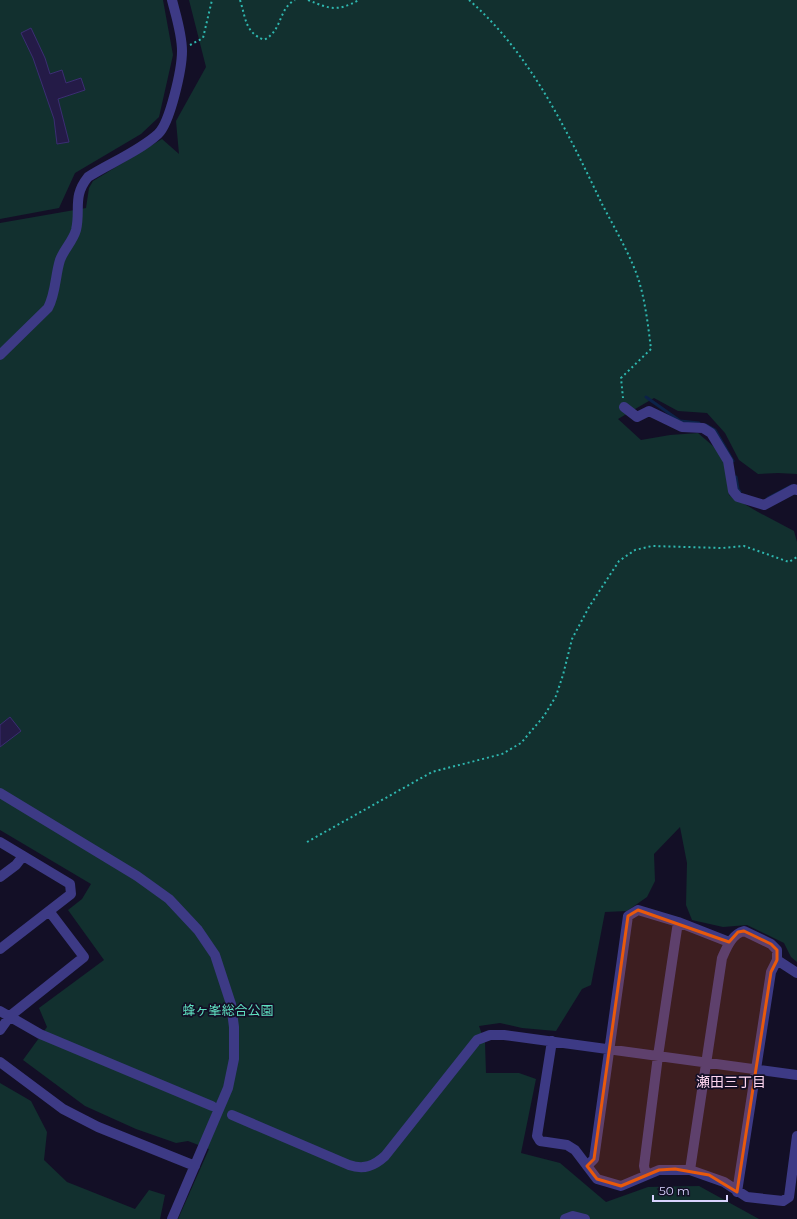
<svg xmlns="http://www.w3.org/2000/svg" width="797" height="1219" font-family="Montserrat,'Noto Sans JP',sans-serif">
<style>
.green{fill:#12302f}
.lines{fill:none;stroke-linecap:round;stroke-linejoin:round}
.stream{stroke:#0c2248;stroke-width:3}
.building{fill:#241b47;stroke:#3b2d73}
.path{stroke:#2fb8b0;stroke-width:2;stroke-dasharray:2 3;stroke-linecap:butt}
.minor{stroke:#3d3a85;stroke-width:10}
.marked{fill:#e8590c;fill-opacity:0.2;stroke:#e8590c;stroke-width:3;stroke-linejoin:round}
.labels{text-anchor:middle;stroke-width:3.5;stroke-linejoin:round;paint-order:stroke}
.park-label{font-size:13px;fill:#5fe0c0;stroke:#130f26}
.neighbourhood-label{font-size:14px;fill:#ffd6f0;stroke:#130f26}
</style>
<rect width="100%" height="100%" fill="#130f26"/>
<path class="green" d="M 0,0 L 163,0 L 173,55 L 159,117 L 141,134 L 75,173 L 59,208 L 0,219 Z
M 189,0 L 797,0 L 797,474 L 778,473 L 758,474 L 739,460 L 725,433 L 707,413 L 678,411 L 654,398 L 618,419 L 641,440 L 670,435 L 698,433 L 713,446 L 724,459 L 729,495 L 758,512 L 794,531 L 797,542 L 797,962 L 791,957 L 784,943 L 747,925 L 723,927 L 692,920 L 686,905 L 687,863 L 680,827 L 654,854 L 655,881 L 647,897 L 627,911 L 605,912 L 591,985 L 582,989 L 556,1031 L 522,1028 L 500,1023 L 479,1026 L 485,1043 L 486,1073 L 519,1073 L 536,1079 L 521,1153 L 560,1163 L 606,1202 L 648,1187 L 699,1186 L 759,1219 L 178,1219 L 209,1149 L 188,1141 L 176,1143 L 136,1129 L 85,1106 L 23,1060 L 47,1027 L 39,1008 L 104,960 L 68,910 L 82,899 L 91,884 L 0,830 L 0,223 L 86,208 L 89,188 L 93,181 L 162,139 L 179,154 L 176,121 L 206,67 Z
M 0,1083 L 31,1101 L 47,1132 L 44,1160 L 67,1182 L 135,1209 L 149,1190 L 165,1195 L 160,1219 L 0,1219 Z"/>
<g class="lines">
<path class="stream" d="M 646,397 L 680,421 L 699,423
M 706,425 L 715,430 L 733,461
M 736,477 L 738,489 L 740,492
M 768,498 L 791,486"/>
</g>
<path class="building" d="M 31,28 L 45,58 L 50,74 L 62,70 L 66,83 L 81,78 L 85,90 L 58,99 L 69,142 L 57,144 L 54,119 L 33,58 L 21,33 Z
M 10,717 L 21,731 L 0,747 L 0,725 Z"/>
<g class="lines">
<path class="path" d="M 240,0 C 246,19 245,32 264,40 C 283,30 278,9 295,0
M 308,0 C 330,9 337,12 359,0
M 469,0 C 531,54 567,131 602,204 C 614,227 628,251 637,275 C 645,298 648,325 651,349 L 621,378 L 623,398
M 190,45 L 203,38 L 212,0
M 307,842 L 432,772 L 502,754 L 521,743 L 544,716 L 556,696 L 563,675 L 572,639 L 589,607 L 619,561 L 635,550 L 652,546 L 722,548 L 744,546 L 789,562 L 797,557"/>
<path class="minor" d="M 0,355 L 48,308 C 56,293 55,276 60,260 C 64,249 73,241 76,230 C 81,209 72,197 88,177 C 110,163 138,152 158,134 C 170,123 182,69 182,51 C 182,34 176,16 172,0
M 624,407 L 637,417 L 649,411 L 682,427 L 703,428 L 711,433 L 728,461 L 733,491 L 738,497 L 764,505 L 794,489 L 797,490
M 0,793 L 137,876 L 169,899 L 198,930 L 215,955 L 231,1004 L 234,1027 L 234,1059 L 228,1088 L 172,1219
M 0,842 L 70,884 L 71,894 L 0,949
M 0,877 L 16,865 L 23,856
M 777,960 L 797,973
M 0,1011 L 40,1034 L 212,1106
M 0,1030 L 10,1016 L 84,957 L 49,911
M 552,1041 L 537,1136 L 540,1141 L 567,1145 L 575,1150 L 597,1179 L 621,1186 L 659,1170 L 690,1170 L 724,1182 L 747,1197 L 783,1201 L 789,1197 L 797,1136
M 0,1062 L 63,1109 L 98,1127 L 195,1166
M 232,1115 L 349,1165 C 364,1170 374,1166 385,1156 L 477,1040 L 490,1035 L 504,1035 L 797,1075
M 587,1166 L 594,1159 L 628,916 L 638,910 L 678,922 L 729,942
M 690,1170 L 722,958 C 727,947 732,934 744,931 L 771,944 L 777,950 L 777,960 L 771,972 L 737,1192
M 646,1175 L 644,1166 L 658,1056 L 678,922
M 565,1219 L 573,1216 L 585,1219"/>
</g>
<path class="marked" d="M 638,910 L 729,942 L 738,932 L 744,931 L 771,944 L 777,950 L 777,960 L 771,972 L 737,1192 L 709,1175 L 675,1169 L 659,1170 L 621,1186 L 597,1179 L 587,1166 L 594,1159 L 628,916 Z"/>
<g class="labels">
<g class="park-label">
<text x="228" y="1015">蜂ヶ峯総合公園</text>
</g>
<g class="neighbourhood-label">
<text x="731" y="1087">瀬田三丁目</text>
</g>
</g>
<path d="M653 1195v6h74v-6" fill="none" stroke="#d9d4ff" stroke-width="2"/>
<text x="659" y="1195" font-size="12" fill="#d9d4ff" stroke="#130f26" stroke-width="3" paint-order="stroke">50 m</text>
</svg>
